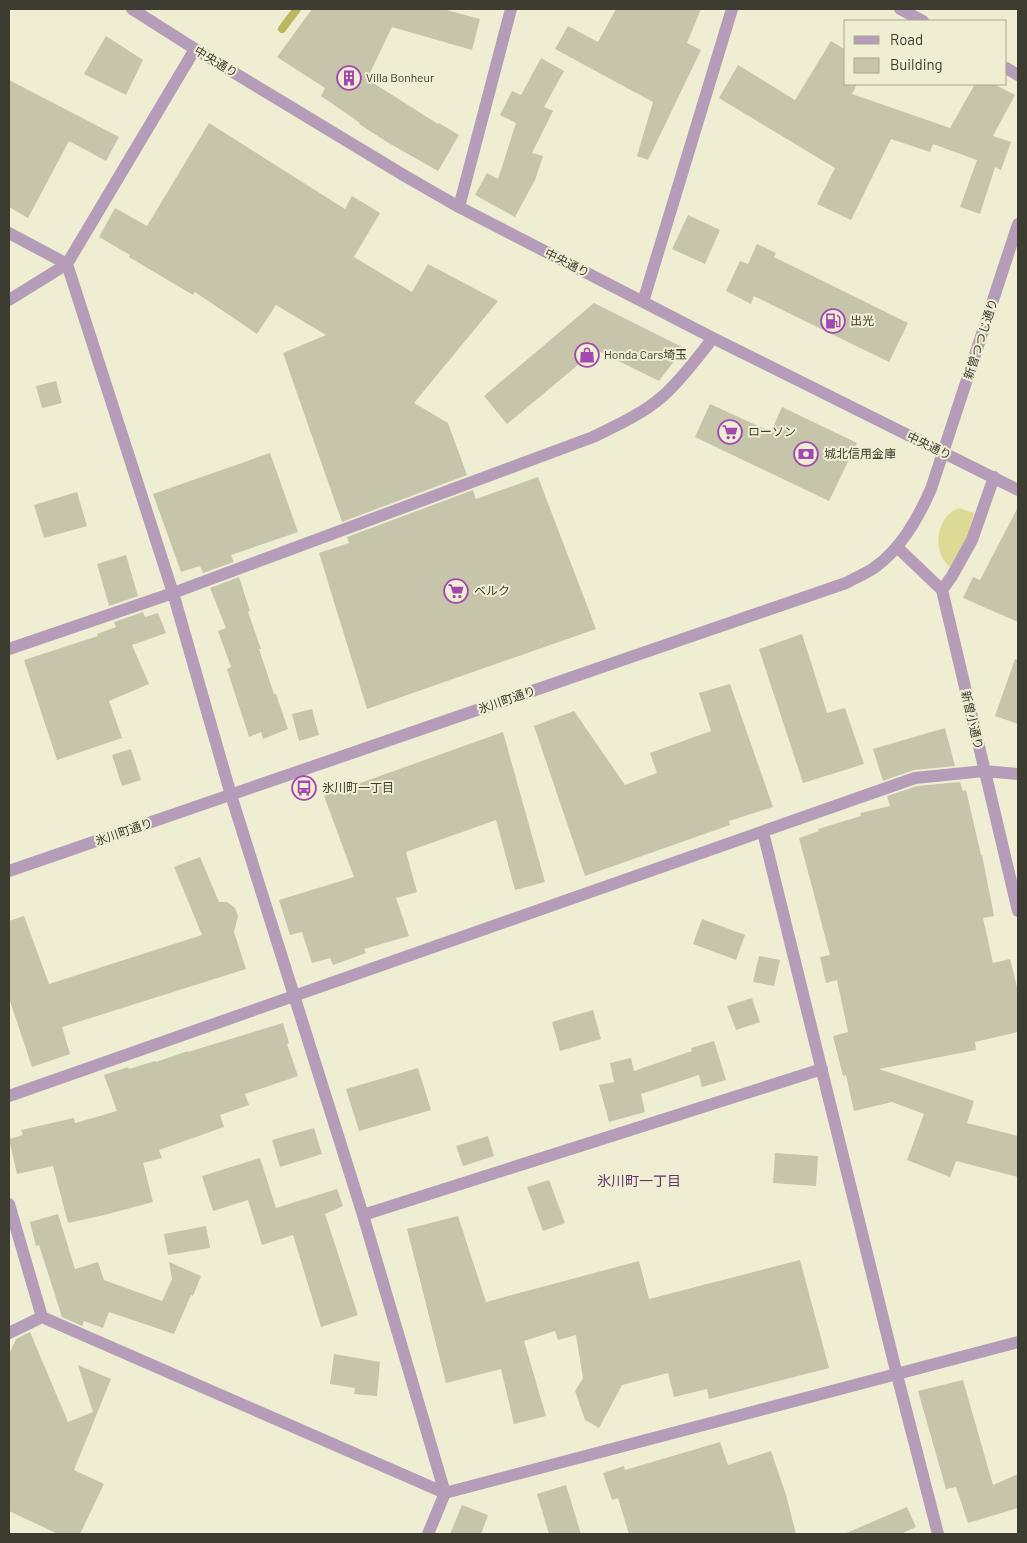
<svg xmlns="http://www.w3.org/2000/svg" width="1027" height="1543" font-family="Barlow,'Noto Sans JP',sans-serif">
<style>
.green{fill:#ddda95}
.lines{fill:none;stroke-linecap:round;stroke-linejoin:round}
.stream{stroke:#bcb75e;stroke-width:8}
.building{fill:#c6c5aa}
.minor{stroke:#b59cb9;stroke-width:12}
.labels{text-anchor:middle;stroke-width:4;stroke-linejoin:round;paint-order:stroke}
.street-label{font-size:12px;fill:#3c3c30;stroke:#efeed2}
.poi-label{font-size:12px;fill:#3c3c30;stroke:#efeed2;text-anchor:start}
.neighbourhood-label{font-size:14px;fill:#623569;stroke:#efeed2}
</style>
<rect width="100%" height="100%" fill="#efeed2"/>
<path class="green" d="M 959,508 L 974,513 L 967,538 L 950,567 C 931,552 936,516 959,508 Z"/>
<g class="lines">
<path class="stream" d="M 282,29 L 297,9"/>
</g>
<path class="building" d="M 312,9 L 443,9 L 480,19 L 472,50 L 392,27 L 367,79 L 438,124 L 439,123 L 459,135 L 438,171 L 387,142 L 359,124 L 360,123 L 321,96 L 325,88 L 277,57 Z
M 616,9 L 701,9 L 687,43 L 701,50 L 648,160 L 637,156 L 653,102 L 555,49 L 568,26 L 598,42 Z
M 106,36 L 143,60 L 126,95 L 84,74 Z
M 831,41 L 846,50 L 846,84 L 857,84 L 852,94 L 950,128 L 975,84 L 994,84 L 1015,95 L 993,136 L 1011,142 L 1001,170 L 995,167 L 980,214 L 960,207 L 977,160 L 933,144 L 930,152 L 891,139 L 851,220 L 817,204 L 835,168 L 719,98 L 738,65 L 795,100 Z
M 541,58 L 564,71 L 544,107 L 553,111 L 532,153 L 543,156 L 535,180 L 515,217 L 475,195 L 487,173 L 498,179 L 516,123 L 500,115 L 512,91 L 521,95 Z
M 9,80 L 119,137 L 106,161 L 69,141 L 28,218 L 9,207 Z
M 209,123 L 345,209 L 352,196 L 380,213 L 354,257 L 412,292 L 428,264 L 498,301 L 414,403 L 448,423 L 467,475 L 342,522 L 283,353 L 326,335 L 276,305 L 257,334 L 195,292 L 193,295 L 129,257 L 130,255 L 99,237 L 115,208 L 147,226 Z
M 688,215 L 720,230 L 705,264 L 672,249 Z
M 757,244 L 776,253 L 774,257 L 908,323 L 889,362 L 754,296 L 751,304 L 726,291 L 740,261 L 748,264 Z
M 594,303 L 684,348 L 659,381 L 596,350 L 507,424 L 484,396 Z
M 56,381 L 62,403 L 42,408 L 36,386 Z
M 710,404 L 771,432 L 782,407 L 857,443 L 829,501 L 695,437 Z
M 270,453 L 298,532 L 231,555 L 234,562 L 203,573 L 200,566 L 181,572 L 153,494 Z
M 538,477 L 596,629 L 367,709 L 319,553 L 349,543 L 347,537 L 473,490 L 476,499 Z
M 77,492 L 87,526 L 44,538 L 34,505 Z
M 1018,507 L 1018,622 L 963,598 L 973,577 L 980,580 Z
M 126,555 L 138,596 L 109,606 L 97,564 Z
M 239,577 L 250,611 L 248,612 L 261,649 L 259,649 L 274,694 L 276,694 L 288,729 L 263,739 L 261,732 L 249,737 L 227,669 L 231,667 L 218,631 L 226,628 L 210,588 Z
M 143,612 L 145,617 L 158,613 L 166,633 L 132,645 L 149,684 L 109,701 L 122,738 L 57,760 L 24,660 L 98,636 L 97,634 L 116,627 L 114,622 Z
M 802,634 L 827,713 L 845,708 L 864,764 L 803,783 L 759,649 Z
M 1015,659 L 1018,660 L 1018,724 L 995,716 Z
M 730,684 L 773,807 L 729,821 L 730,825 L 585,876 L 534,726 L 574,711 L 625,785 L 657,773 L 650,753 L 711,731 L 699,693 Z
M 312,709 L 319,735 L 299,741 L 292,714 Z
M 945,728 L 955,766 L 914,770 L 883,781 L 873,749 Z
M 503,732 L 545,882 L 515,890 L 496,820 L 406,852 L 417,892 L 396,898 L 409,936 L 364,949 L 366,953 L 333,965 L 330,958 L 312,963 L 302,932 L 290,935 L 279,900 L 354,877 L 324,796 Z
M 131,749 L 141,780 L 122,786 L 112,755 Z
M 960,782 L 963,791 L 966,790 L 981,855 L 982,855 L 994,916 L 983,918 L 993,963 L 1010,959 L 1018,991 L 1018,1032 L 975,1042 L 976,1050 L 879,1069 L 974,1101 L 967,1123 L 1018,1136 L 1018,1177 L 956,1161 L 950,1177 L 907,1160 L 924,1114 L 892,1102 L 854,1111 L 846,1075 L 843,1076 L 833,1036 L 848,1032 L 837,980 L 826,983 L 820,957 L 830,955 L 799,838 L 819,831 L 818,829 L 861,816 L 860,813 L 890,806 L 887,796 L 917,786 Z
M 200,857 L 219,902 L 227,902 L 235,908 L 238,916 L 234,932 L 246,969 L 62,1027 L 70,1054 L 32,1067 L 9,998 L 9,921 L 24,916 L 49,984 L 202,935 L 174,867 Z
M 702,919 L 745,935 L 736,960 L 693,944 Z
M 759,956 L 780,960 L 774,986 L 753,982 Z
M 752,998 L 760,1022 L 736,1030 L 727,1006 Z
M 593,1010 L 601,1039 L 560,1051 L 552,1022 Z
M 283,1023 L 289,1043 L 287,1044 L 298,1076 L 245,1094 L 249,1105 L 220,1115 L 224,1127 L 159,1150 L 162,1158 L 143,1163 L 153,1202 L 104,1215 L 68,1223 L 53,1166 L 17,1174 L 9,1139 L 23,1135 L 21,1130 L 74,1118 L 75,1123 L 117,1111 L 104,1075 L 128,1067 L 129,1069 L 155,1061 L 156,1062 L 188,1051 L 188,1052 Z
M 714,1041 L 726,1080 L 702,1087 L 699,1075 L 641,1094 L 645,1112 L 609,1122 L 599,1085 L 614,1082 L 610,1063 L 631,1058 L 634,1071 L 692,1051 L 691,1048 Z
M 418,1068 L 431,1110 L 359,1131 L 346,1089 Z
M 314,1128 L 322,1154 L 280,1167 L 272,1140 Z
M 488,1136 L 494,1156 L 463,1166 L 456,1146 Z
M 775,1153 L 818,1156 L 816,1186 L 773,1183 Z
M 260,1158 L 276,1208 L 337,1189 L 343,1206 L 325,1214 L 358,1315 L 321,1327 L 293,1235 L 262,1245 L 248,1200 L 213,1211 L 202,1176 Z
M 549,1180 L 565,1223 L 543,1231 L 527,1187 Z
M 58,1214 L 75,1269 L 98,1262 L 104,1280 L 162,1301 L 172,1279 L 169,1262 L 201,1276 L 193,1296 L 191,1295 L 174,1334 L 109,1312 L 103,1328 L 84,1321 L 82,1326 L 62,1317 L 39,1245 L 36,1246 L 30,1222 Z
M 458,1216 L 486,1302 L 639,1261 L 649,1299 L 800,1260 L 829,1368 L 709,1399 L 707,1389 L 674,1397 L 668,1373 L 622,1385 L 599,1428 L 585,1420 L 575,1391 L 583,1378 L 576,1335 L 558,1340 L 555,1331 L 524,1341 L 546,1416 L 514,1424 L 501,1369 L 446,1383 L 407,1229 Z
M 206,1226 L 210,1248 L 168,1255 L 164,1234 Z
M 30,1332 L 68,1422 L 93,1412 L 78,1365 L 111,1379 L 74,1470 L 104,1484 L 80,1534 L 58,1534 L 9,1511 L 9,1354 L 16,1339 Z
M 334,1354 L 380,1362 L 377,1396 L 354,1394 L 355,1388 L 330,1384 Z
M 963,1380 L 993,1485 L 1018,1474 L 1018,1508 L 968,1523 L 956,1487 L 946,1489 L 918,1391 Z
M 720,1442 L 728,1465 L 771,1451 L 786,1495 L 796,1534 L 629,1534 L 618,1498 L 612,1500 L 603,1473 L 624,1466 L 625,1470 Z
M 566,1485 L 581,1534 L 549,1534 L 537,1494 Z
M 462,1505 L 488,1515 L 481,1534 L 450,1534 Z
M 907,1507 L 916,1527 L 901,1534 L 844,1534 Z"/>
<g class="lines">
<path class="minor" d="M 132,9 L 195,49 L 405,176 L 459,207 L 713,338 L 1018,490
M 900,9 L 923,21
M 1006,68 L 1018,75
M 459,207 L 511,9
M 9,233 L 67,264 L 173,593 L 231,795 L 363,1215 L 445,1493 L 428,1534
M 9,300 L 67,264 L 195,49
M 643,302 L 732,9
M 897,547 L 942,590 L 1018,911
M 942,590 L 952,576 L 972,540 L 994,477
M 9,649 L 173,593 L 593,437 C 616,426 644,413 663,396 C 682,379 697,358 713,338
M 763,832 L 897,1375 L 938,1534
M 9,871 L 846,583 C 855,578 865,574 874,568 C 901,549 918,518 931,489 L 1018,224
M 9,1096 L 915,778 L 984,771 L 1018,774
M 9,1204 L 42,1317
M 363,1215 L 822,1069
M 9,1333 L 42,1317 L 445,1493 L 1018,1342"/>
</g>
<defs>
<g id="building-ring" transform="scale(1.25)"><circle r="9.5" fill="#efeed2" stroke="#a347b1" stroke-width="1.5"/><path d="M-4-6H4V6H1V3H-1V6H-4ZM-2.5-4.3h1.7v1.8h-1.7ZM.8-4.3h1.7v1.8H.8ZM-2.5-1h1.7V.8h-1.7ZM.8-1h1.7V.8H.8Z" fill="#a347b1"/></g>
<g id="fuel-ring" transform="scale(1.25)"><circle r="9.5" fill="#efeed2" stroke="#a347b1" stroke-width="1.5"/><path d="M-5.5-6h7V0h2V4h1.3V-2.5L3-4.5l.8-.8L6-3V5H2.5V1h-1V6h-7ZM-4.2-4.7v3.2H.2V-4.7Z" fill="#a347b1"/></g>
<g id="shop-ring" transform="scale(1.25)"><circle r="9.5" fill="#efeed2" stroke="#a347b1" stroke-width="1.5"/><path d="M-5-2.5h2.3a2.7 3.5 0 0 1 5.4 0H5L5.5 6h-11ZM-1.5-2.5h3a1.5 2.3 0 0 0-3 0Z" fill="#a347b1"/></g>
<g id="supermarket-ring" transform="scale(1.25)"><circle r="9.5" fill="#efeed2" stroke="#a347b1" stroke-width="1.5"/><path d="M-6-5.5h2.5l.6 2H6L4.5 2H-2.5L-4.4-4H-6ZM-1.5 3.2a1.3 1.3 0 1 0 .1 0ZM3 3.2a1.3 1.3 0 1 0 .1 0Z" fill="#a347b1"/></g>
<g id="bank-ring" transform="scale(1.25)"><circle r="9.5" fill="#efeed2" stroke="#a347b1" stroke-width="1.5"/><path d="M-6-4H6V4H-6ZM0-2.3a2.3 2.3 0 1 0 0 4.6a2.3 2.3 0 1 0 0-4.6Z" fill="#a347b1"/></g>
<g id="bus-ring" transform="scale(1.25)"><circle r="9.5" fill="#efeed2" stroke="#a347b1" stroke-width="1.5"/><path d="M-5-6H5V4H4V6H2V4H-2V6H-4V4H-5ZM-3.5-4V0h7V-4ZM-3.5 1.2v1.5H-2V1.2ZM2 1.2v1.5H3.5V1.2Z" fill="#a347b1"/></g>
</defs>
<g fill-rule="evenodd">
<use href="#building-ring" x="349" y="78"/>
<use href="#fuel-ring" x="833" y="321"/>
<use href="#shop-ring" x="587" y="355"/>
<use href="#supermarket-ring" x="730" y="432"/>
<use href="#bank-ring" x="806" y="454"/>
<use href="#supermarket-ring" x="456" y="591"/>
<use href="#bus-ring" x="304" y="788"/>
</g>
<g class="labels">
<g class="street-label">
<text transform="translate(216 62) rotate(31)" y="4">中央通り</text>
<text transform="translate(567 263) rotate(27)" y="4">中央通り</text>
<text transform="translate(981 339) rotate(-72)" y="4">新曽つつじ通り</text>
<text transform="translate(929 446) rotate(26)" y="4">中央通り</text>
<text transform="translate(507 700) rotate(-19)" y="4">氷川町通り</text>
<text transform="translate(972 720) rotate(77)" y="4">新曽小通り</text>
<text transform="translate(124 832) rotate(-19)" y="4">氷川町通り</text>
</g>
<g class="poi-label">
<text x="366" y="82">Villa Bonheur</text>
<text x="850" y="325">出光</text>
<text x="604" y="359">Honda Cars埼玉</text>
<text x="748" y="436">ローソン</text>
<text x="824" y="458">城北信用金庫</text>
<text x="474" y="595">ベルク</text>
<text x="322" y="792">氷川町一丁目</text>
</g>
<g class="neighbourhood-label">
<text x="639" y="1186">氷川町一丁目</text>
</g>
</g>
<rect width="1027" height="1543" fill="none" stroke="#3c3c30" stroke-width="20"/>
<rect x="844" y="20" width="162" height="65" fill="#efeed2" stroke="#a7a791"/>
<rect x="854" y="36" width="25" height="8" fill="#b59cb9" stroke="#a7a791"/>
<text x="890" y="45" font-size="15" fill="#3c3c30">Road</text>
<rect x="854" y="58" width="25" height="15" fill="#c6c5aa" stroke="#a7a791"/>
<text x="890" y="70" font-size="15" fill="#3c3c30">Building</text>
</svg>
